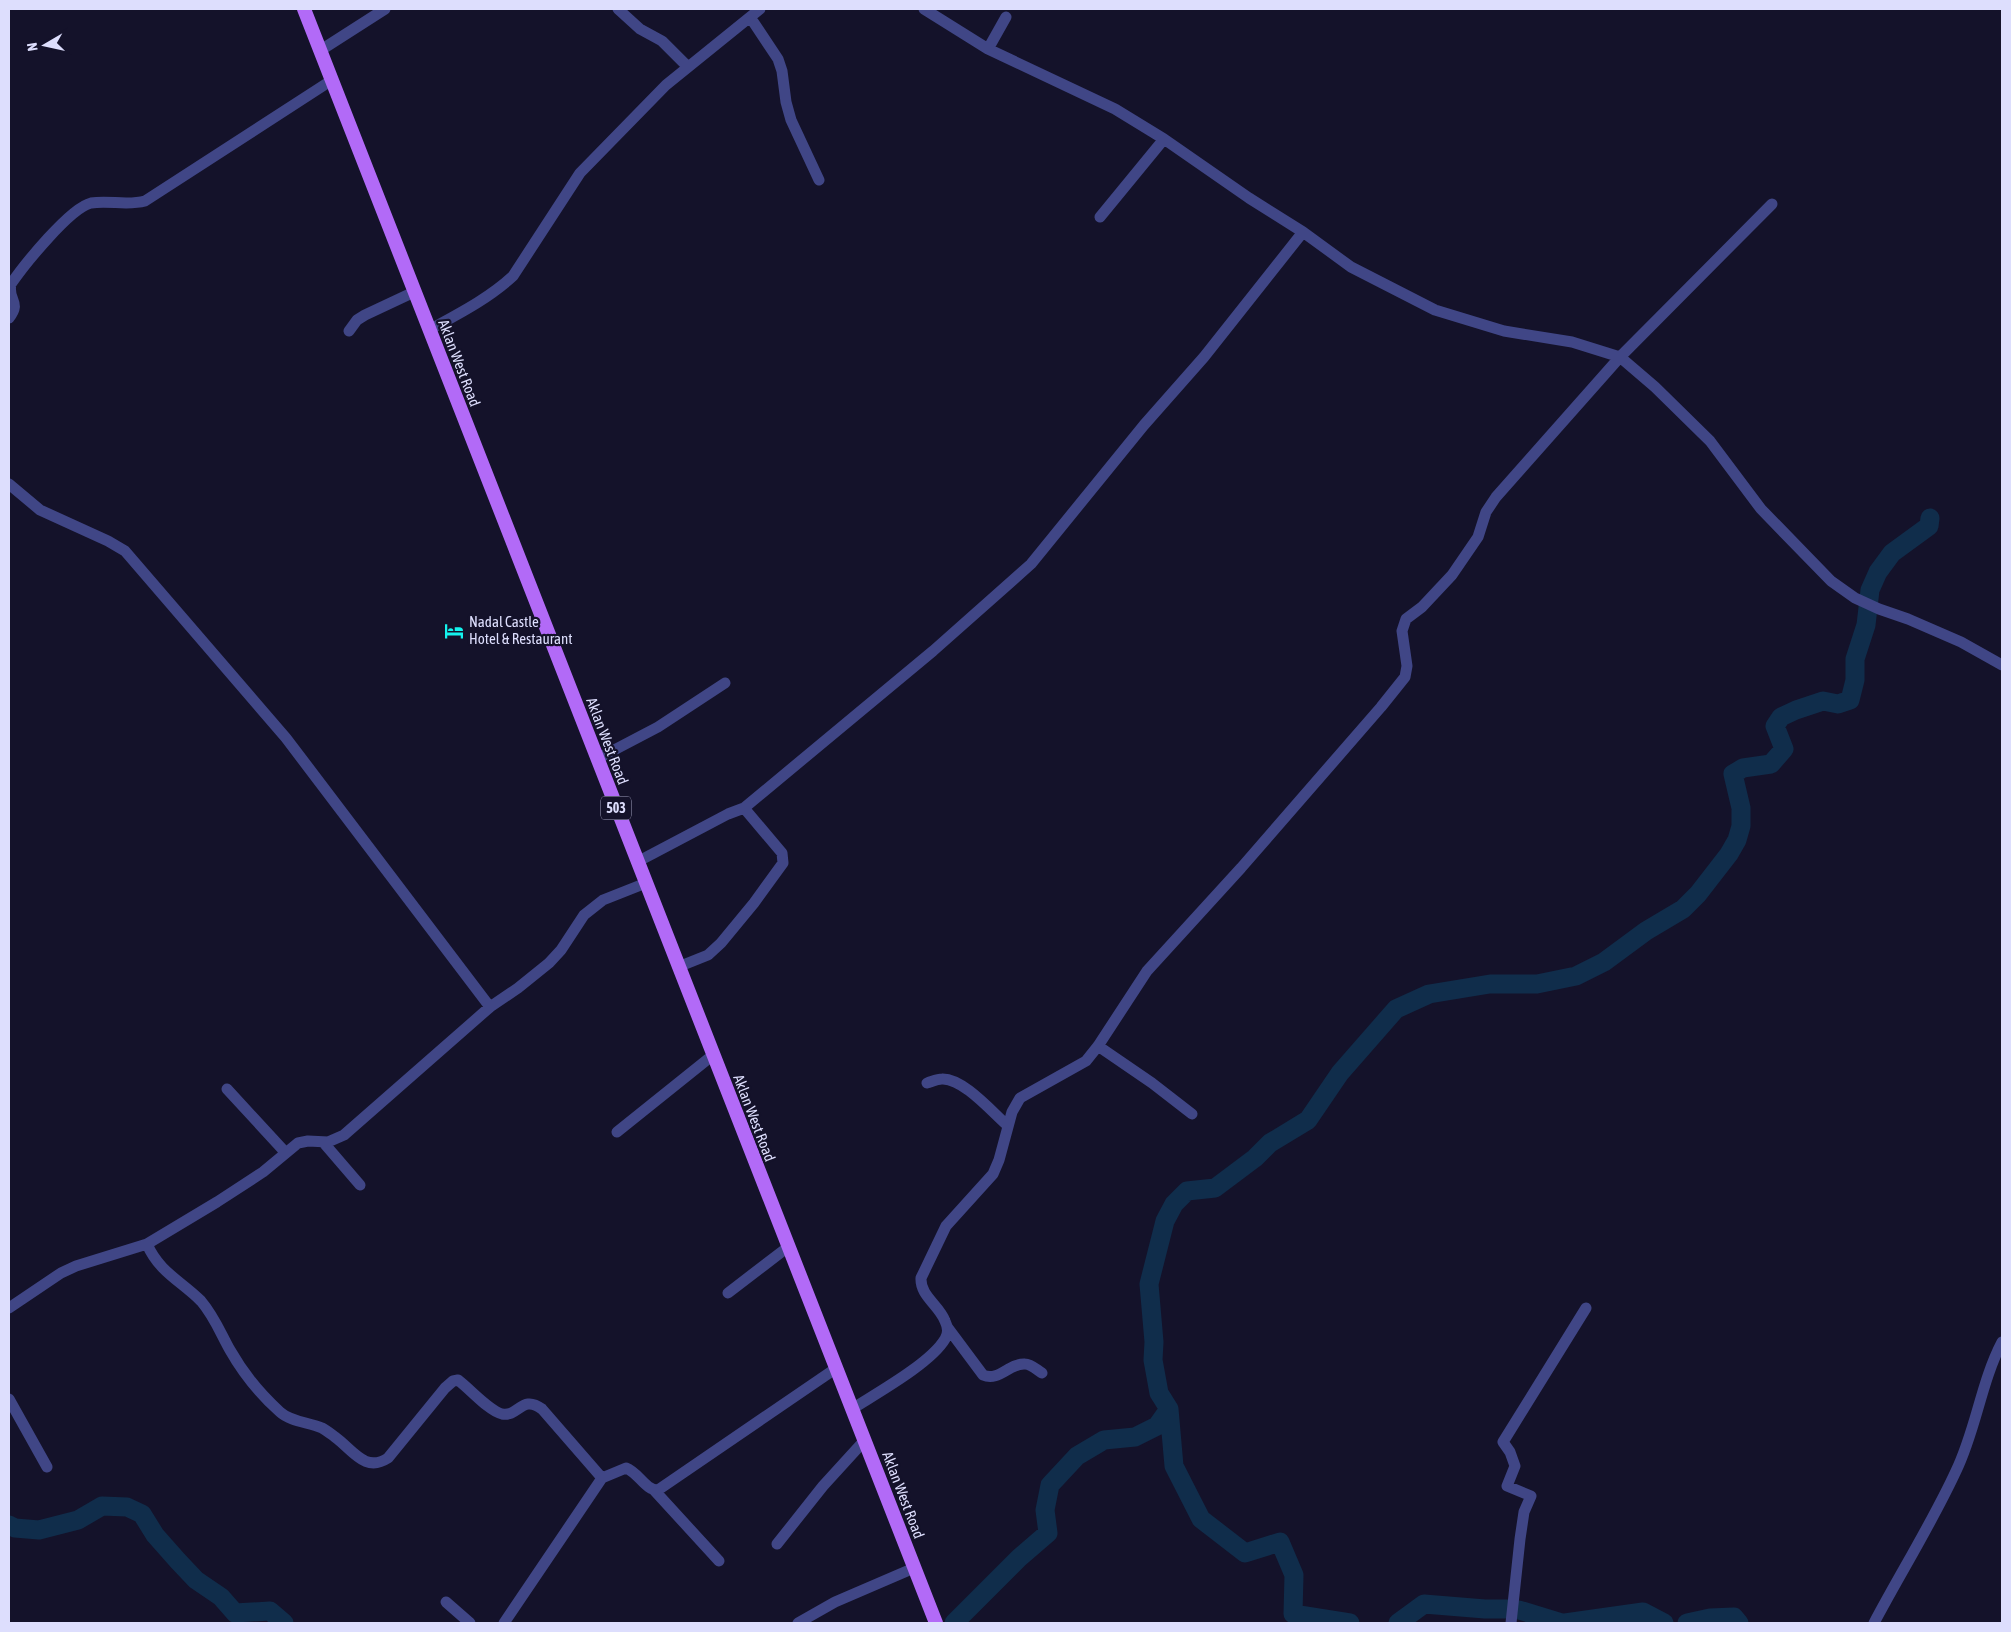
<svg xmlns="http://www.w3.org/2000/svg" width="2011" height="1632" font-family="'Asap Condensed',sans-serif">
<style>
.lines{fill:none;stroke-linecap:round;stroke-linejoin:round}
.river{stroke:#102d4b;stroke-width:19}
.minor{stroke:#404686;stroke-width:11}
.major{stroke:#b26af7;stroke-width:14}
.labels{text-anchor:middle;stroke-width:4.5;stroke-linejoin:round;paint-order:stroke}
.shield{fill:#14122a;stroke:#a1a1be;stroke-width:1}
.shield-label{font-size:14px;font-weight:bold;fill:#dddefd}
.street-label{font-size:15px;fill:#dddefd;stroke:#14122a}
.poi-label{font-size:15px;fill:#dddefd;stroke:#14122a;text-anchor:start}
</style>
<rect width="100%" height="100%" fill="#14122a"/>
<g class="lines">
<path class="river" d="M 9,1525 L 15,1528 L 39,1530 L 78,1520 L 102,1506 L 127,1507 L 142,1514 L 155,1535 L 178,1561 L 196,1580 L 221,1597 L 235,1613 L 270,1611 L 284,1623
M 1519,1610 L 1562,1623
M 954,1623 L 1019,1558 L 1048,1533 L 1045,1510 L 1050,1485 L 1077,1456 L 1104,1440 L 1135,1437 L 1157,1426 L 1169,1409
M 1350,1623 L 1293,1614 L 1294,1575 L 1280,1542 L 1245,1553 L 1201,1519 L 1174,1466 L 1169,1409 L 1159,1393 L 1153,1360 L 1154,1342 L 1149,1284 L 1165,1221 L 1174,1204 L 1187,1191 L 1215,1188 L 1255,1158 L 1270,1143 L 1308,1120 L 1340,1073 L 1396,1009 L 1429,994 L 1490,984 L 1537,984 L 1576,976 L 1604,962 L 1646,931 L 1683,909 L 1698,894 L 1729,854 L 1737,840 L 1741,826 L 1741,808 L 1733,774 L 1743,768 L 1771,764 L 1784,749 L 1775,726 L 1781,717 L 1796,710 L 1823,701 L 1838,704 L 1850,700 L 1855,680 L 1855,659 L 1866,625 L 1870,590 L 1878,572 L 1892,553 L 1929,526 L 1930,518
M 1398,1623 L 1424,1604 L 1485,1609 L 1509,1609
M 1565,1623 L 1643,1612 L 1664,1623
M 1687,1623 L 1710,1618 L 1734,1617 L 1739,1623"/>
<path class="minor" d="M 618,9 L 640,29 L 662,41 L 688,67
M 924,9 L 988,49 L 1115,109 L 1164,139 L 1249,198 L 1303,232 L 1351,267 L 1435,310 L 1504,331 L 1572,342 L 1620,357 L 1655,387 L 1710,441 L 1761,509 L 1831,581 L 1855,598 L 1879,609 L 1908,619 L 1961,642 L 2002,665
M 750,17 L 778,59 L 782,71 L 786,102 L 791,120 L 819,180
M 988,49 L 1006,17
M 321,50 L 385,9
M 1100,217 L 1164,139
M 9,318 C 22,302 7,300 11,284 C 24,265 70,208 91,203 C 109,200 127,206 145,201 L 332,80
M 429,330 C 458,314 488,299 513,276 L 580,173 L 666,85 L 760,9
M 349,331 L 357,320 L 365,315 L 414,292
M 9,484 L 40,510 L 108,541 L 125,551 L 286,738 L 490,1007
M 597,759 L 658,727 L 725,683
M 637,862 L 728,814 L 744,808 L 933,651 L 1031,564 L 1144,425 L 1204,357 L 1303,232
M 678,967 L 708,955 L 721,943 L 754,903 L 783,863 L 782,853 L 744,808
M 1098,1046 L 1152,1083 L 1192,1114
M 927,1083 C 931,1082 937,1079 942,1079 C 963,1078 992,1112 1007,1125
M 227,1089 L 285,1152
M 617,1132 L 713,1055
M 323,1142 L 360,1185
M 147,1244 C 159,1272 181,1281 201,1301 C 214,1316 221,1334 230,1350 C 243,1373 260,1394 280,1412 C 291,1422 308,1422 322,1428 C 326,1430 331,1434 335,1437 C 353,1450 365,1473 388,1458 L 445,1388 L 453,1381 L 458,1380 C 470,1389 489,1411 502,1414 C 519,1417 522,1394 542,1409 L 602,1478
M 728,1293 L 788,1247
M 9,1308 L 61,1273 L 76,1266 L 147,1244 L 217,1202 L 263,1172 L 298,1143 L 308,1141 L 328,1142 L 344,1135 L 490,1007 L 518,988 L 549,963 L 561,950 L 584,915 L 603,900 L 646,883
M 948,1328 L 983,1375 C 999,1382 1009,1363 1025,1364 C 1031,1364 1037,1370 1042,1373
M 9,1399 L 47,1467
M 852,1409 C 877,1393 931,1363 945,1339 C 949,1333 948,1327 945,1321 C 939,1305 920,1296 921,1278 L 946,1226 L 993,1174 L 999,1160 L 1012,1112 L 1020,1098 L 1086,1061 L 1098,1046 L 1147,971 L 1241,868 L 1381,707 L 1405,677 L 1407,666 L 1402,631 L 1406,619 L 1422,607 L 1452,575 L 1478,537 L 1486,512 L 1496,497 L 1620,357 L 1772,204
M 654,1490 L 719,1561
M 777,1544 L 823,1486 L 864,1441
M 446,1602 L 470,1623
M 504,1623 L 602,1478 L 626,1468 C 639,1473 645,1490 658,1490 L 835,1369
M 798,1623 L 835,1602 L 914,1568
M 1511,1623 L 1520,1539 L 1524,1512 L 1531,1496 L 1507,1486 L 1515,1466 L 1510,1452 L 1503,1442 L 1586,1308
M 1874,1623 C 1901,1572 1932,1523 1956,1471 C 1976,1430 1981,1382 2002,1342"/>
<path class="major" d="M 304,9 L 936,1623"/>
</g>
<defs>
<g id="hotel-bare" transform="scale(1.5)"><path d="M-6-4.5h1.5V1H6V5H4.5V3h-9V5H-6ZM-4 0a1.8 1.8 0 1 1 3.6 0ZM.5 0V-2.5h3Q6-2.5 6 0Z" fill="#14f3ee" stroke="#14122a" stroke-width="2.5" paint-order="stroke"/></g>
</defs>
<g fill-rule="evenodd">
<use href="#hotel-bare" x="454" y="631"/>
</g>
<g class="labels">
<rect class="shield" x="601" y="796.5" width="30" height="23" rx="4"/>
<g class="shield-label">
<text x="616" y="813">503</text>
</g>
<g class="street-label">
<text transform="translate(459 363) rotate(69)" y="5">Aklan West Road</text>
<text transform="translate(607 741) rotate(69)" y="5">Aklan West Road</text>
<text transform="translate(754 1118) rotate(69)" y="5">Aklan West Road</text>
<text transform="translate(903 1495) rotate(69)" y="5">Aklan West Road</text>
</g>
<g class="poi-label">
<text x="469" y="627">Nadal Castle<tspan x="469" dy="17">Hotel &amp; Restaurant</tspan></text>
</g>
</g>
<rect width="2011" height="1632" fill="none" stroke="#dddefd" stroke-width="20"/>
<g transform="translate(45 45) rotate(261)" stroke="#14122a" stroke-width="4" paint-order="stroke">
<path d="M0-4L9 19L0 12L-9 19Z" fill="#dddefd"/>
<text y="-8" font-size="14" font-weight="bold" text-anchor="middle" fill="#dddefd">N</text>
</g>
</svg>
